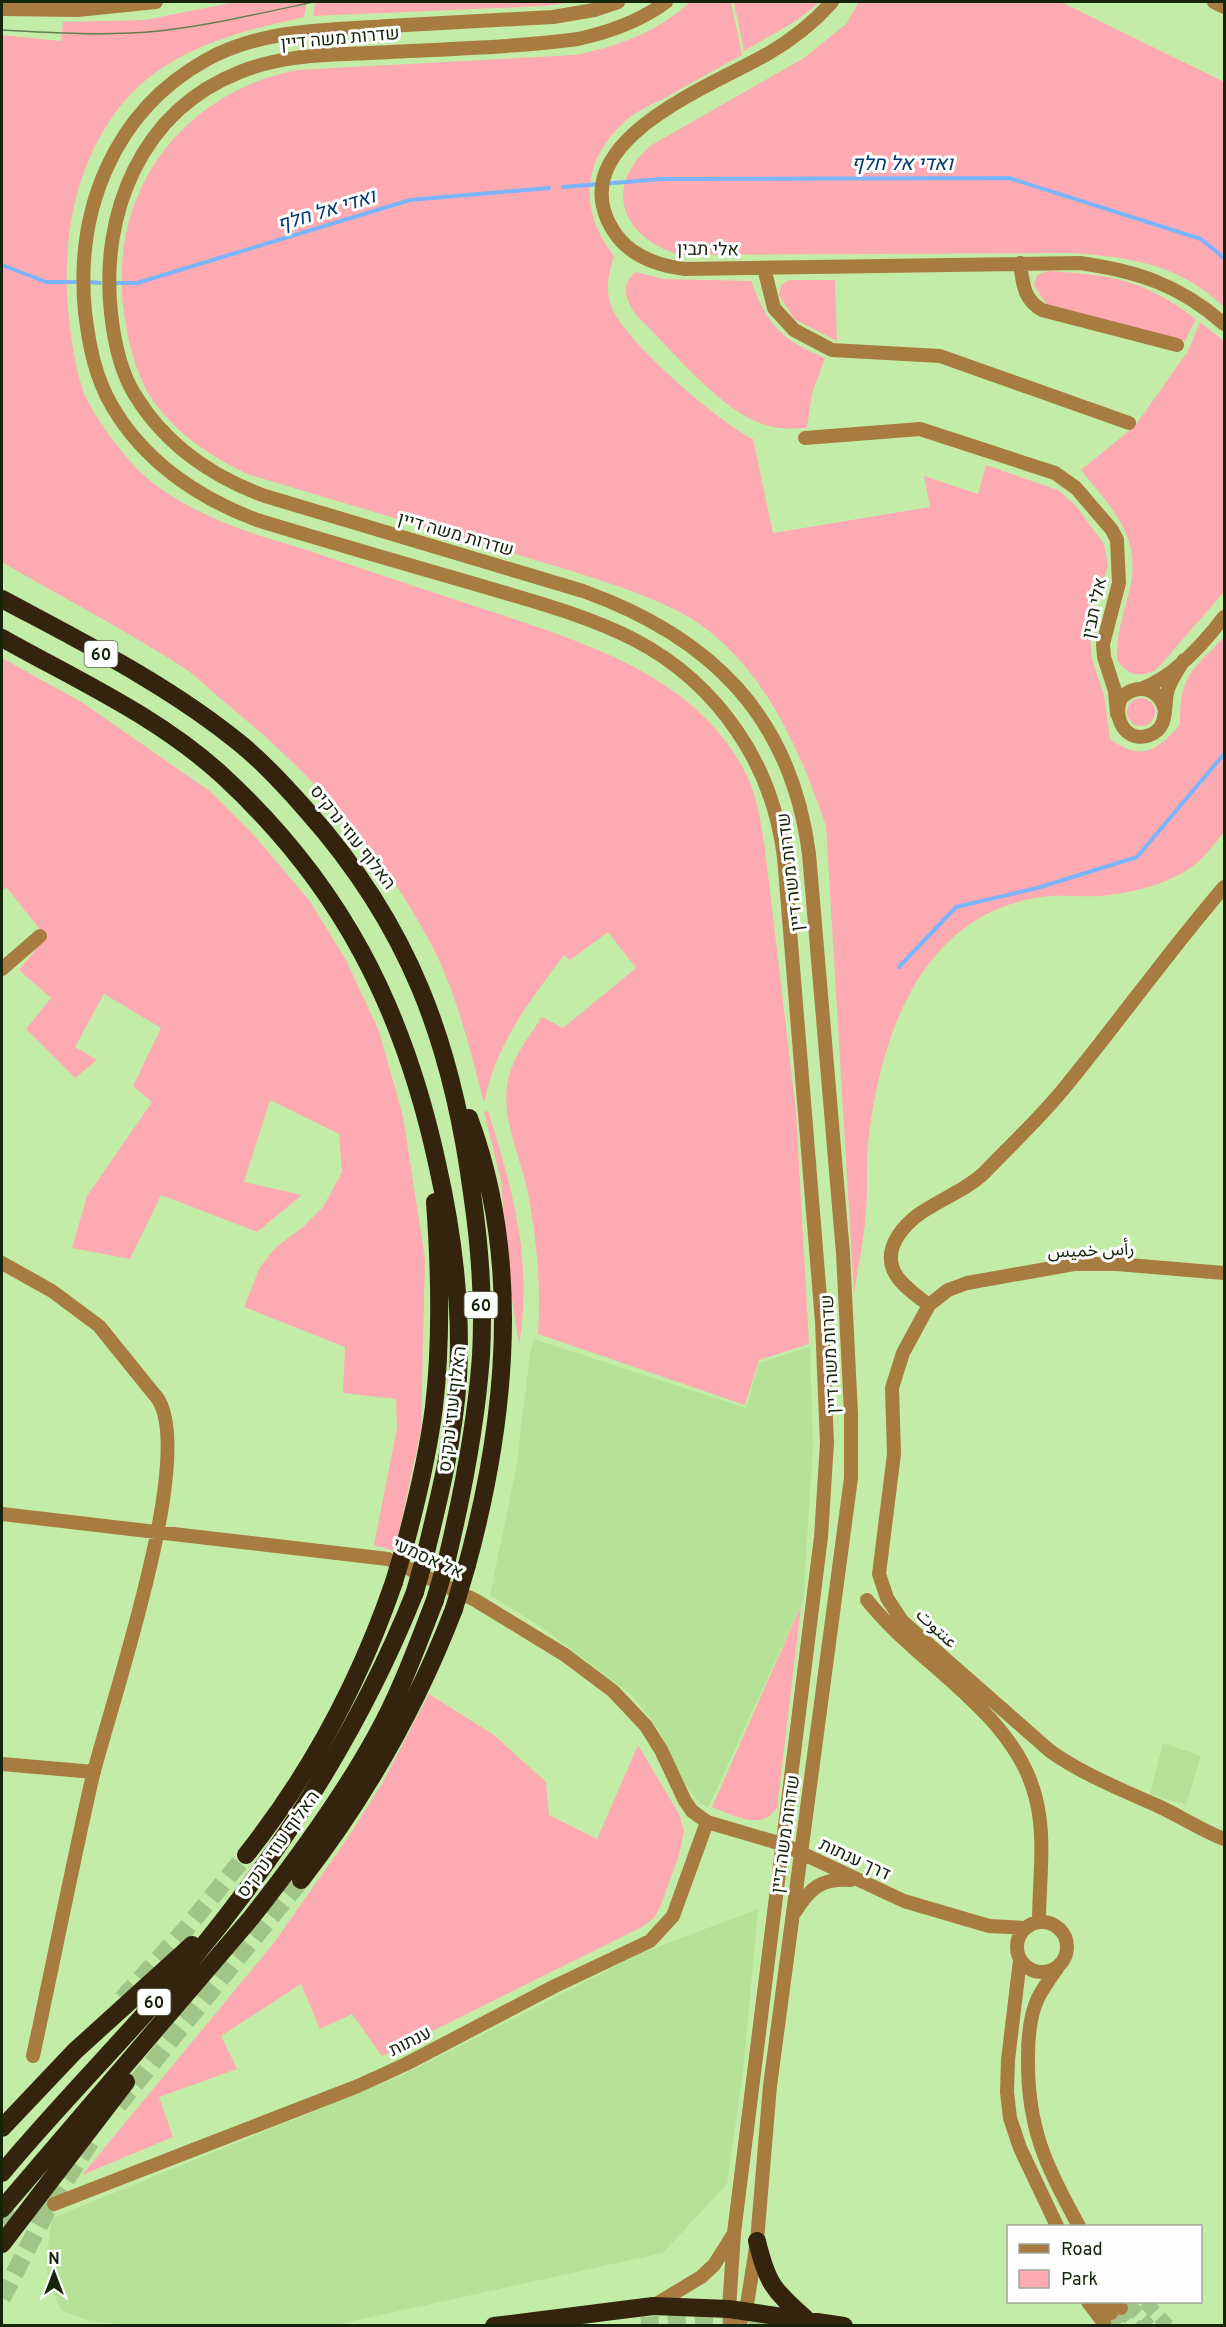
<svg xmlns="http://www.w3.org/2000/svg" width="1226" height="2327" font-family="Overpass,'Noto Sans Arabic',Heebo,sans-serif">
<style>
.built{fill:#b5e296}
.green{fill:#feaab2}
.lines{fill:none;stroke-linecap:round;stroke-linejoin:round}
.stream{stroke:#7ab5fc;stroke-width:4}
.minor-tunnel{stroke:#a0c587;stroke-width:14;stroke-dasharray:14 7;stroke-linecap:butt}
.highway-tunnel{stroke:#a0c587;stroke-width:18;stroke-dasharray:18 9;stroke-linecap:butt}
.minor{stroke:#a87c40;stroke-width:14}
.highway{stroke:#34240e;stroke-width:18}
.tram{stroke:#637f50;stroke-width:1.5}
.highway-bridge{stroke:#34240e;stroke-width:18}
.labels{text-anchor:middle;stroke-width:6;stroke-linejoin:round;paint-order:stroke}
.shield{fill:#fefefe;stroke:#5b6652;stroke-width:1.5}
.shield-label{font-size:16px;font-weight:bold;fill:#152509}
.street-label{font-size:18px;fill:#152509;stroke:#fefefe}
.water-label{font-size:20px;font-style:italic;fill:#023a71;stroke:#fefefe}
</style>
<rect width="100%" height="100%" fill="#c3eda7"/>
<path class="built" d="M 534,1339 L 746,1408 L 759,1363 L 810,1347 L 813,1448 L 803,1601 L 708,1808 L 695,1798 L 684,1782 L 657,1727 L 632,1695 L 541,1627 L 490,1595 L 516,1469 L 530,1354 Z
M 1163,1743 L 1201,1756 L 1186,1805 L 1150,1794 Z
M 758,1909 L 743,2073 L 727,2184 L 663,2253 L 335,2325 L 134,2326 L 90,2321 L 62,2311 L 50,2287 L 46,2261 L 52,2218 L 401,2076 L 642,1953 Z"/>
<path class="green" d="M 235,2 L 307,2 L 304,17 C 190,42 115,70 78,191 C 64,240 64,292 72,342 C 75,359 78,378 85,395 C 95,419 127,461 147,478 C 166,495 195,510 218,520 C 247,533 279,541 310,551 C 371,572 432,592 493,612 C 588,644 700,678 747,776 C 758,799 761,824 765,849 L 796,1111 L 809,1344 L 759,1360 L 745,1405 L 538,1334 C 541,1286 537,1241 528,1193 C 521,1159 502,1121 507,1086 C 510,1060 528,1038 542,1017 L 563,1028 L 636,968 L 608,932 L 570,960 L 564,955 C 528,1004 497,1041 484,1103 C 470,1050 458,997 433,948 C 384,852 310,772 227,704 C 211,691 196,675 178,664 C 121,628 60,596 2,562 L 2,35 L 61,41 L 63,22 L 145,20 Z
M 315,2 L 572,2 L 546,6 L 313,16 Z
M 690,2 L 731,2 L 742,55 C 716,69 691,83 665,98 C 653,104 639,110 629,118 C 582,158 577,208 614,256 C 609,273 605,288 611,305 C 620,338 721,424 753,439 L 773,533 L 930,507 L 924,476 L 978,494 L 986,465 L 1058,490 L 1076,506 L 1104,544 L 1108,566 L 1092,613 L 1090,637 L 1092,659 L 1104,695 L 1110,739 C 1142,762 1156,751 1180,725 C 1180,674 1191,672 1224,637 L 1224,832 C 1216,842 1207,854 1197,863 C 1171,884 1133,893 1100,896 C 1083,897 1066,895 1050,896 C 923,908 879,1035 868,1145 C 866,1167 868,1190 866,1213 C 864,1240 858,1267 854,1294 L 826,826 C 801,752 765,669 698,623 C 664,600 614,585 575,572 L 247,474 C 208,455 169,429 147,391 C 134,367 128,340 124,313 C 107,194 180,93 297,70 L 575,55 C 617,47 659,31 690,2 Z
M 734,2 L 820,2 L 796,21 L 744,51 Z
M 859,2 L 1061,2 L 1224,82 L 1224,307 C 1179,264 1130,257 1070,253 L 680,255 C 622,238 602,188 650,146 L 804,58 L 846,24 Z
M 1048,271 C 1112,275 1143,279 1196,319 L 1185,341 L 1046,304 L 1034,285 L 1037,275 Z
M 636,272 L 663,279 L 751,281 C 768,326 781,339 825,358 L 812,393 L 807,428 C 789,429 774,429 757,422 C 717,406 668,346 636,315 C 626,300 619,284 636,272 Z
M 789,280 L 835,280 L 837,341 L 794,319 L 779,295 L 781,285 Z
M 1200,322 L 1224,341 L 1224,592 L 1156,670 C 1138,678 1129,676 1117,660 C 1116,637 1123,615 1129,592 C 1143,537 1113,510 1081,470 L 1135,426 L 1188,351 Z
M 2,658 L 83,703 L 211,792 L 252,833 L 309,900 L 346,960 L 379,1031 L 403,1116 L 425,1259 L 421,1430 L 395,1551 L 374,1545 L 397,1428 L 396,1399 L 343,1393 L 345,1347 L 244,1307 L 260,1267 L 276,1247 L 303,1227 L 323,1207 L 342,1172 L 339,1134 L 270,1100 L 244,1182 L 302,1195 L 257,1232 L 161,1195 L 130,1259 L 72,1248 L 87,1196 L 152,1102 L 133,1086 L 161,1028 L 104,994 L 75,1047 L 97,1060 L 75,1078 L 26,1029 L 51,998 L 19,970 L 46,937 L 7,888 L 2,890 Z
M1127 712a14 14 0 1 1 28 0a14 14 0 1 1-28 0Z
M 488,1111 C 513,1189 533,1263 519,1345 L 511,1293 L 501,1181 L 484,1112 Z
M 801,1606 L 777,1808 C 761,1832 734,1815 712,1807 Z
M 429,1694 L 494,1735 L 546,1782 L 549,1815 L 597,1839 L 638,1745 L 679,1814 L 684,1831 L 679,1855 L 661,1905 L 654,1918 L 642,1927 L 382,2056 L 352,2014 L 320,2029 L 301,1984 L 221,2036 L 237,2069 L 159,2097 L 173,2137 L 82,2175 L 273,1944 L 347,1839 L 383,1782 Z"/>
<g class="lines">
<path class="stream" d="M 563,187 L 662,179 L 1009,178 L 1201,239 L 1224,258
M 2,265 L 46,282 L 75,282
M 91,282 L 100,283
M 116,283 L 137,283 L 410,200 L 549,188
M 899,967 L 956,907 L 1037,888 L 1137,857 L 1224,754"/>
<path class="minor-tunnel" d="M 2,2219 L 54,2204
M 1145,2302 L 1168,2326
M 1128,2304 L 1149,2326
M 1121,2308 L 1136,2326
M 1111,2313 L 1120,2326"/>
<path class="highway-tunnel" d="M 122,1999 L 185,1930 L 246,1855
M 118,2105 L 301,1880
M 2,2298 L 50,2204 L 91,2141
M 641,2326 L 698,2323 L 775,2326"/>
<path class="minor" d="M 618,2 L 594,10 L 553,17 C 498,20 443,23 388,26 C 325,30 262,29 206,60 C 113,112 75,211 85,312 C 89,345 95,377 112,406 C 144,461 198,498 257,520 C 329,542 402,563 475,584 C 581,616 671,634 737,731 C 764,770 778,810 784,857 L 822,1322 L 827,1443 L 821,1537 L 734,2233 L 729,2309 L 731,2326
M 666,2 C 639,22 610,32 578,39 C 509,48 439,49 370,53 C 325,55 282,55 240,72 C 141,111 100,213 111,313 C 114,341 120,371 135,395 C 165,444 212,477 265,496 L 583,591 C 711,637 791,716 809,854 L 843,1253 L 851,1413 L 851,1478 L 770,2086 L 757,2241 L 746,2311 L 738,2326
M 832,2 C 814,22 793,39 769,53 C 717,84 569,137 608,221 C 622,252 652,265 685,269 L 1080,263 C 1137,271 1180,285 1224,324
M 1214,2 L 1224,7
M 2,9 L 77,10 L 156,2
M 1020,263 C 1023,283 1023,299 1042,310 L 1177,345
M 764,268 L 774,308 L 794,330 L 832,350 L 940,356 L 1129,423
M 805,438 L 920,429 L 1055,473 L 1076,488 L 1112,530 L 1117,540 L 1119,583 L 1103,644 L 1104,657 L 1115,691 L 1117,714
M 1143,688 C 1175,676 1204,643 1224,617
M 1165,710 C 1159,688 1138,682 1121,698 C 1112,718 1126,744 1150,735 C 1170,727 1163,705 1168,689 C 1172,678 1178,669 1184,660
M 2,969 L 40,936
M 2,1263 L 52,1291 L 99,1326 L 158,1399 C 196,1459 110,1705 92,1779 C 71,1871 53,1964 33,2056
M 1224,1273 L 1117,1264 L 1074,1264 L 967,1283 L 948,1290 L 929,1305 L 903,1353 L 892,1388 L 894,1454 L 879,1574 L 887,1598 L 902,1621 L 1050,1751 C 1084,1775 1120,1789 1158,1806 C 1180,1816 1201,1830 1224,1839
M 929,1305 C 906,1288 877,1269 898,1236 C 917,1205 960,1197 985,1172 C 1012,1144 1042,1116 1066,1086 C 1120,1020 1169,951 1224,887
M 2,1514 L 388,1559 L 475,1600 L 565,1655 L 613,1691 L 646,1726 L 661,1750 L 685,1801 L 692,1811 L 707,1822 L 782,1844 L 904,1901 L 989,1926 L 1025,1928
M 867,1600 C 919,1666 1016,1713 1036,1799 C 1046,1838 1039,1882 1039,1922
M 2,1764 L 94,1772
M 795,1912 C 810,1888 821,1878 851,1880
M1017 1947a25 25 0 1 1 50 0a25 25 0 1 1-50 0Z
M 1020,1960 L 1008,2060 L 1007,2092 L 1010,2118 L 1020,2148 L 1057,2226
M 1058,1967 C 1051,1977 1043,1988 1038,1998 C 1030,2015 1028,2039 1028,2057 C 1027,2127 1046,2167 1079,2226
M 54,2204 L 358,2086 L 406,2064 L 553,1987 L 650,1941 L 673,1916 L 707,1822
M 1088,2302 L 1104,2323
M 1103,2302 L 1111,2313
M 1115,2302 L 1121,2308
M 653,2306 L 701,2277 L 714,2265 L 733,2235"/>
<path class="highway" d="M 2,599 C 84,643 169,685 242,745 C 266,765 287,788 308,812 C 409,926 452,1042 472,1193 C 480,1247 484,1302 481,1356 C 476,1425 463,1492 447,1559
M 2,638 C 77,680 159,717 223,776 C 341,885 403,1007 437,1163 C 453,1233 462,1305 458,1378 C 454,1437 440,1495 426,1552
M 405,1545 C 417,1500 428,1454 434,1407 C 442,1339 440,1270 435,1202
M 467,1565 C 506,1421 522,1260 469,1118
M 246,1855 C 311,1773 360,1681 394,1582
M 301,1880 C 366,1796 416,1708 454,1609
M 2,2128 L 75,2051 L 192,1945
M 2,2173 C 62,2101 129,2035 189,1963 C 283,1850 361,1728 415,1592
M 2,2209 L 251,1918 C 296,1861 340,1801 375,1738 C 400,1694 417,1646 435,1600
M 757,2241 C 767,2283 773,2290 805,2318
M 2,2244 L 126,2082
M 494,2326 L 653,2306 L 729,2309 L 844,2326"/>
<path class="tram" d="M 2,30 C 53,33 107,36 159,31 C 211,25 262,13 313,2"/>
<path class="highway-bridge" d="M 394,1582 L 405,1545
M 415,1592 L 426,1552
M 435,1600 L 447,1559
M 454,1609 L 467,1565"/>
</g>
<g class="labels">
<g class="shield">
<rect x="84.5" y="641" width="33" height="26" rx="4.5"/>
<rect x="464.5" y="1292" width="33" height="26" rx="4.5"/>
<rect x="137.5" y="1989" width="33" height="26" rx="4.5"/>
</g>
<g class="shield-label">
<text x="101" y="660">60</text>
<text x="481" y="1311">60</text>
<text x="154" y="2008">60</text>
</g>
<g class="street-label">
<text transform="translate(340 38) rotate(-5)" y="6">שדרות משה דיין</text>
<text transform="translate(708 249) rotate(1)" y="6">אלי תבין</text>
<text transform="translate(456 534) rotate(16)" y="6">שדרות משה דיין</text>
<text transform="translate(1094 608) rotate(-78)" y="6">אלי תבין</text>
<text transform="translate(353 837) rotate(52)" y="6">האלוף עוזי נרקיס</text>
<text transform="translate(790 872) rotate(-97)" y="6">שדרות משה דיין</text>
<text transform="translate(1091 1250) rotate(-2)" y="6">رأس خميس</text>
<text transform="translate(830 1354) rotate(-93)" y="6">שדרות משה דיין</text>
<text transform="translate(452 1409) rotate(-83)" y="6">האלוף עוזי נרקיס</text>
<text transform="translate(428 1558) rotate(24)" y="6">אל אסמעי</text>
<text transform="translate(937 1628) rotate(43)" y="6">عنتوت</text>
<text transform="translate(785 1834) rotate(-82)" y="6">שדרות משה דיין</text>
<text transform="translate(278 1844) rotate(-54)" y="6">האלוף עוזי נרקיס</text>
<text transform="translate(855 1859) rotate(25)" y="6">דרך ענתות</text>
<text transform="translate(410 2041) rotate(-27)" y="6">ענתות</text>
</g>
<g class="water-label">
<text x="902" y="170">ואדי אל חלף</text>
<text transform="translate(326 210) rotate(-17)" y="7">ואדי אל חלף</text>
</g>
</g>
<rect width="1226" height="2327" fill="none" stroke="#152509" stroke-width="6"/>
<rect x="1007" y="2225" width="195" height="78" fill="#fefefe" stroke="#a1a79c" stroke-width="1.5"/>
<rect x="1019" y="2244" width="30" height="9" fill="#a87c40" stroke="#a1a79c" stroke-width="1.5"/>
<text x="1061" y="2255" font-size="18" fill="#152509">Road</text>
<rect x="1019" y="2270" width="30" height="18" fill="#feaab2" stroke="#a1a79c" stroke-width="1.5"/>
<text x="1061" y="2285" font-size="18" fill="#152509">Park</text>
<g transform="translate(54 2273)" stroke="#fefefe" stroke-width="4.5" paint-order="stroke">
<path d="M0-4.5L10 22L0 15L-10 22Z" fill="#152509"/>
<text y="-9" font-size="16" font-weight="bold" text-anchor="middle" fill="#152509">N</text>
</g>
</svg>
